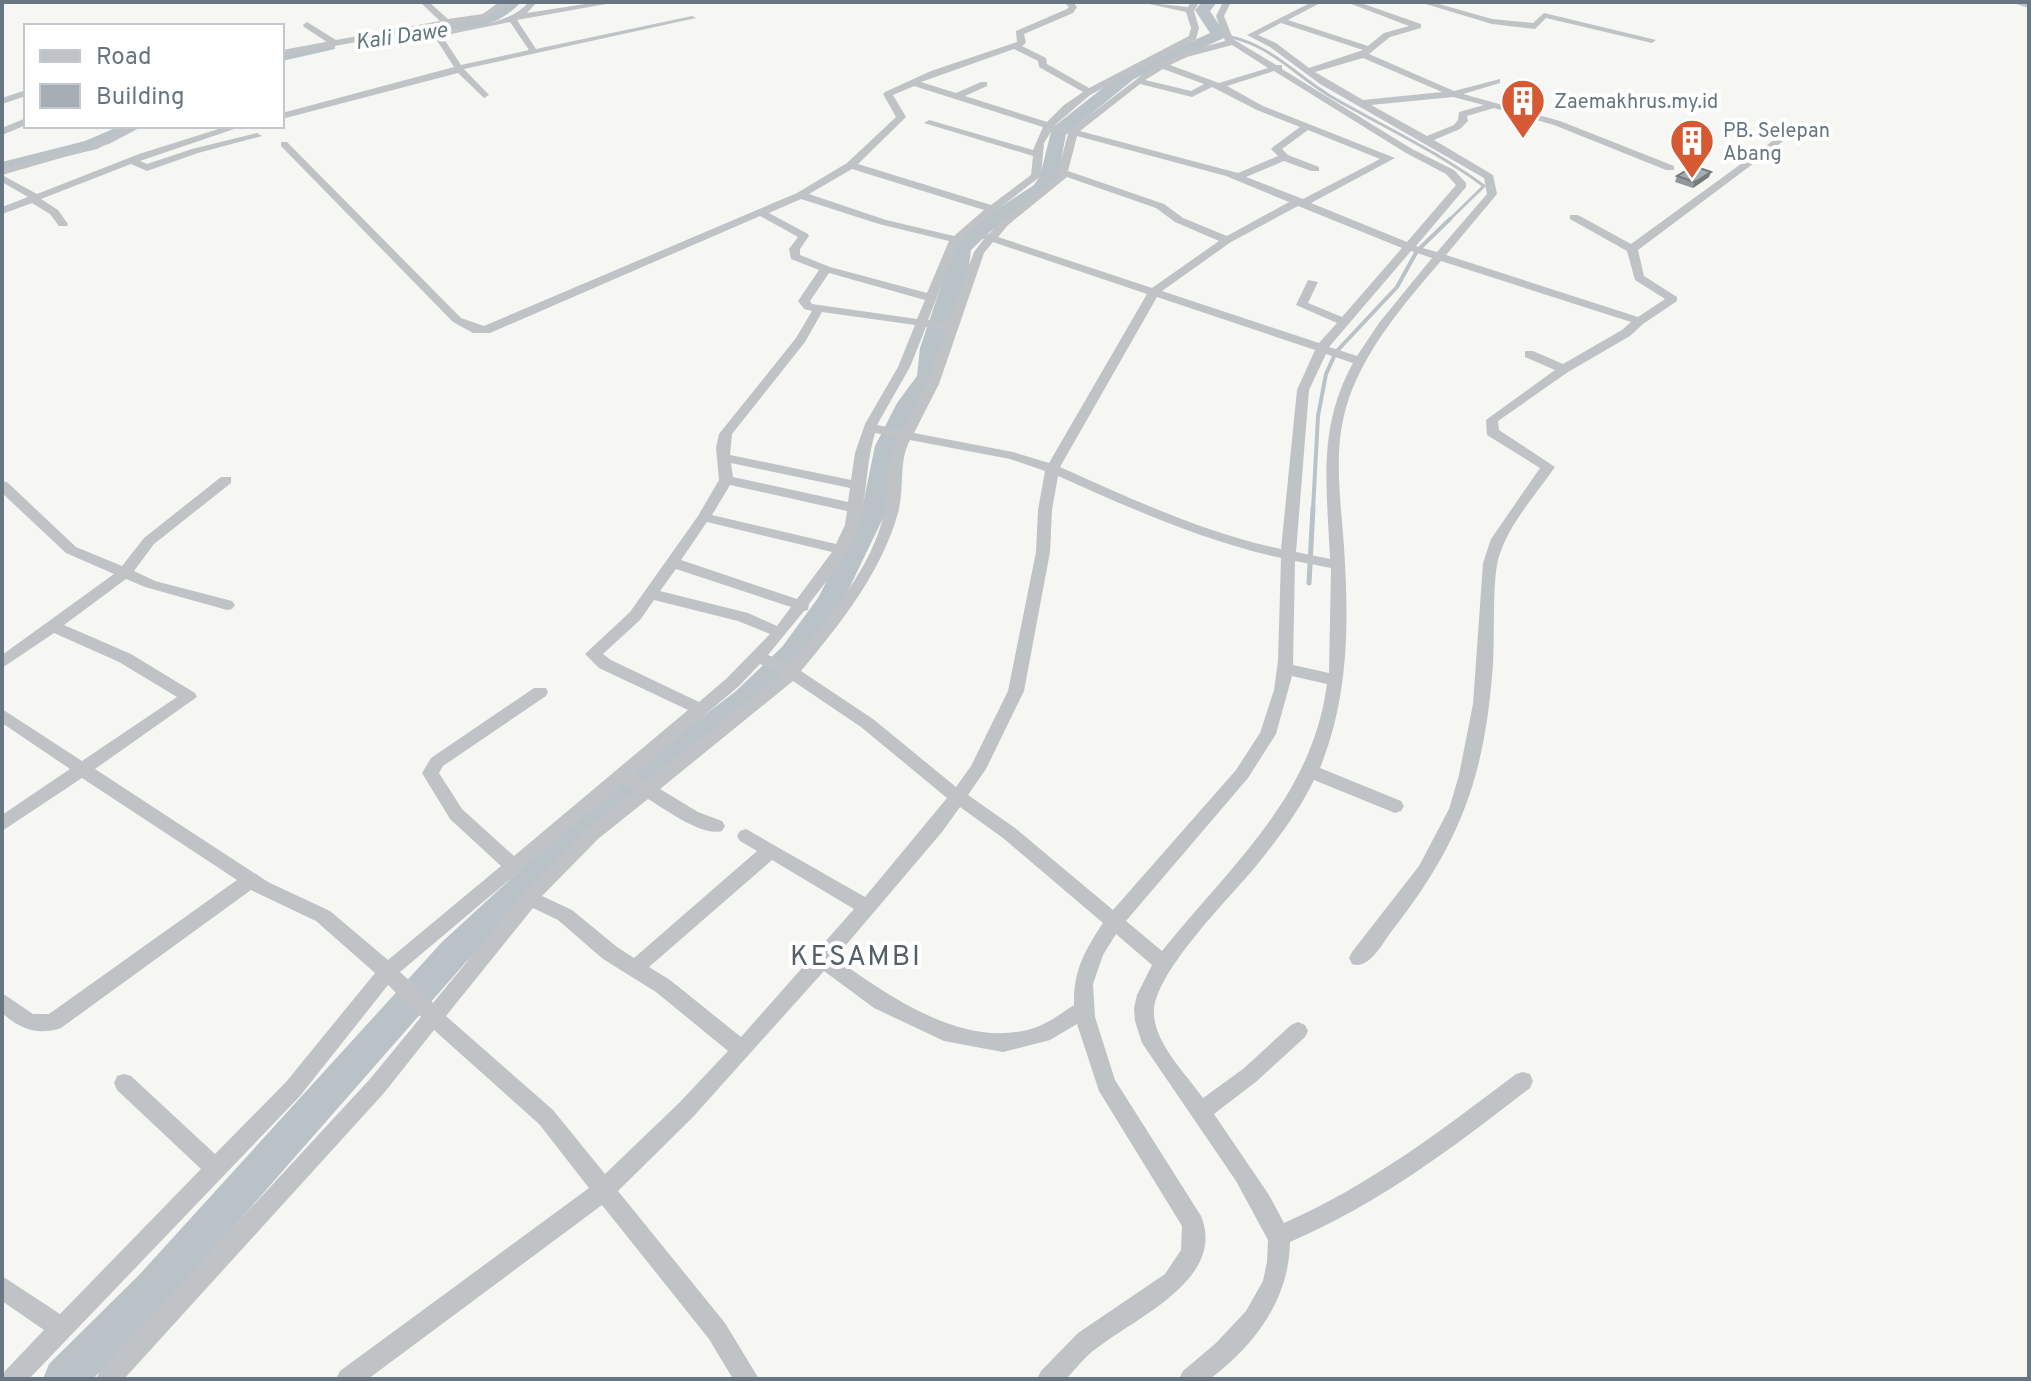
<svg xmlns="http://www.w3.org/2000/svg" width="2031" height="1381" font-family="Overpass,sans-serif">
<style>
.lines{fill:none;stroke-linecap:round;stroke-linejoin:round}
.stream-far2{stroke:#b9c2c7;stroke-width:3}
.stream-far1{stroke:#b9c2c7;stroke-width:4}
.stream{stroke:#b9c2c7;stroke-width:5}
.river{fill:#b9c2c7;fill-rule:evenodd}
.minor{fill:#bfc3c6;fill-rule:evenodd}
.wall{fill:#90969a}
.shaded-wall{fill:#757a7d}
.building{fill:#a7aeb3;stroke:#757a7d;stroke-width:2}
.labels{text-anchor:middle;stroke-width:8;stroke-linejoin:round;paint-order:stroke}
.far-poi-label{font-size:20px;fill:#677682;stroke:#fff;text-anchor:start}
.far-water-label{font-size:22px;font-style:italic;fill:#63777e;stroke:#fff}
.quarter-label{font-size:28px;letter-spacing:2px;fill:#545f67;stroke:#fff}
</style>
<rect width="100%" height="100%" fill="#f6f6f3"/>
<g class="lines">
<path class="stream-far2" d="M 1219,35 C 1266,40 1291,72 1330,96 C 1382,126 1435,150 1484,186 L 1448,221"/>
<path class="stream-far1" d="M 1313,510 L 1318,416 L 1326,374 L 1336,352 L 1397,287 L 1417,251 L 1450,219"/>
<path class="stream" d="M 1309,583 L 1313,508"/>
<path class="river" d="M 505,2 L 521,2 C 490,37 437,31 395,36 L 388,32 L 395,28 L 471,20 Z
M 1202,2 L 1217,2 L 1210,11 L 1226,35 L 1224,38 L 1134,79 L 1066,134 L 1058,176 L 1047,193 L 993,229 L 971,250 L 968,274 L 942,348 L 939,377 L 919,404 L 899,446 L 885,514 L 843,601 L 802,661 L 756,705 L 628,807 L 466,962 L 167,1303 L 93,1379 L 43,1379 L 49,1364 L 139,1275 L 442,942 L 606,791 L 736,691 L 782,647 L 818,598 L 861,514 L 875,446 L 897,403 L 917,376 L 920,348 L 955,245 L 979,221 L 1034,185 L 1040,176 L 1052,128 L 1122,73 L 1210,33 L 1195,10 Z
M 330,41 L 335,43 L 335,49 L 282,61 L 282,51 Z
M 120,126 L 142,126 L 97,149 L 2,172 L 2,162 L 85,141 Z"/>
<path class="minor" d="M 420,2 L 429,2 L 448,19 L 483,14 L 499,2 L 508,2 L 488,18 L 450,24 L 448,30 C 476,25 508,25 529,2 L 537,2 L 527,13 L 598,2 L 617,2 L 517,20 L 536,49 L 692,16 L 696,18 L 464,69 L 489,95 L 484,98 L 458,73 L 282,119 L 282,113 L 454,67 L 436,39 L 441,26 L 282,56 L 282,50 L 327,42 L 304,27 L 303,25 L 307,22 L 336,40 L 440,21 ZM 510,22 L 529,50 L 461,65 L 444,39 L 446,35 Z
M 1064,2 L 1073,2 L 1077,7 L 1073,13 L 1024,34 L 1026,43 L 1022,46 L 1046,58 L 1047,64 L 1089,88 L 1189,36 L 1191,28 L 1186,12 L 1140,2 L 1188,7 L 1191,2 L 1199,2 L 1194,11 L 1199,28 L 1196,39 L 1090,95 L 1055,125 L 1071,129 L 1158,63 L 1181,53 L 1225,41 L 1216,16 L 1223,2 L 1231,2 L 1224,16 L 1233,39 L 1276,65 L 1282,65 L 1282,69 L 1412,149 L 1454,170 L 1466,183 L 1466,187 L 1416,246 L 1437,252 L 1487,194 L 1484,178 L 1320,84 L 1270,47 L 1247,35 L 1312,2 L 1322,2 L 1288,20 L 1368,46 L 1384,33 L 1409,26 L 1346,2 L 1358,2 L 1421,24 L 1421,28 L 1390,37 L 1369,54 L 1454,91 L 1500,79 L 1500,83 L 1463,94 L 1560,121 L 1674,166 L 1674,170 L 1666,170 L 1554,125 L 1494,108 L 1467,116 L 1468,121 L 1460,129 L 1434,140 L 1493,175 L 1497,194 L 1446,255 L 1638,317 L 1665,299 L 1635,280 L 1627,251 L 1570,219 L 1570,215 L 1578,215 L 1631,244 L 1778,137 L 1786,139 L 1638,250 L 1644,276 L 1677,297 L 1677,301 L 1643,324 L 1630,336 L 1568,372 L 1498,421 L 1499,430 L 1555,467 C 1535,496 1507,526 1498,560 C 1492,586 1495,635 1493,664 C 1485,776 1461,843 1391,932 C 1382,944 1369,970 1352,964 L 1349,958 L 1352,952 L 1419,866 L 1449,809 L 1459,775 L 1473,704 L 1483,563 L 1491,539 L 1540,468 L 1487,435 L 1486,420 L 1555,370 L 1525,357 L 1525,351 L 1533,351 L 1563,364 L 1622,330 L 1631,322 L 1441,261 C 1404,304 1362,352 1346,408 C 1333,452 1341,502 1344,547 C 1349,623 1349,697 1320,768 L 1401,801 L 1404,806 L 1401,811 L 1395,813 L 1314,780 C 1299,811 1278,839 1256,866 C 1230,898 1151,975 1154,1015 C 1156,1045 1186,1074 1203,1098 L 1243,1069 L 1291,1025 L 1298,1022 L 1305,1025 L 1308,1031 L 1305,1037 L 1257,1081 L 1214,1114 L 1269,1195 L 1284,1223 C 1369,1186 1442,1130 1516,1074 L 1523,1072 L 1530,1074 L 1533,1081 L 1530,1088 C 1454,1147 1379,1204 1290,1242 C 1289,1300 1255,1345 1210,1379 L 1179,1379 L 1183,1371 L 1216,1343 L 1246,1311 L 1263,1281 L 1267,1262 L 1268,1240 L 1236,1181 L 1142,1043 L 1135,1021 L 1134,1008 L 1137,995 L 1152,965 L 1116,934 L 1103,955 L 1093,984 L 1095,1017 L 1115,1080 L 1201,1216 C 1227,1279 1135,1318 1097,1348 C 1085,1356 1076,1369 1066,1379 L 1037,1379 L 1041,1371 L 1078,1333 L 1165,1274 L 1181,1250 L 1182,1226 L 1099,1091 L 1077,1024 L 1050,1040 L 1003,1052 L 944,1041 L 874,1008 L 824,971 L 693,1117 L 618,1191 L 725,1323 L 759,1379 L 733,1379 L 709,1339 L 602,1205 L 368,1379 L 336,1379 L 340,1371 L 589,1188 L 539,1124 L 434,1030 L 384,1093 L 124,1379 L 96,1379 L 100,1371 L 370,1079 L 421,1017 L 388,985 L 300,1096 L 29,1379 L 2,1379 L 5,1371 L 44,1330 L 2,1301 L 2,1276 L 60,1314 L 201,1169 L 117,1090 L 114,1083 L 117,1076 L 124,1074 L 131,1076 L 215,1154 L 286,1082 L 375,973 L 316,921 L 251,890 L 61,1028 C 38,1036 20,1029 2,1013 L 2,993 L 33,1014 L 49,1014 L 237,880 L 82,778 L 2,831 L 2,815 L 70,769 L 2,723 L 2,709 L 82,761 L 177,697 L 119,662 L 54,633 L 2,668 L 2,655 L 114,574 L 66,553 L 2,493 L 2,481 L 7,482 L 76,547 L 122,566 L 144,538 L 221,477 L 231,477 L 231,483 L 154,544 L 134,571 L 155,581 L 232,601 L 235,605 L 232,609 L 227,610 L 145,587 L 126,579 L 64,625 L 131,654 L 195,693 L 197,697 L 95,769 L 268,882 L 330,911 L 388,960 L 501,866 L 450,819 L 422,773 L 431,758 L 534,688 L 546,688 L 548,692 L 546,696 L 443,766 L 439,773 L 462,809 L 514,856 L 688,710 L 599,668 L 585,654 L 630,612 L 698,516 L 719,480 L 716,448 L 719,434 L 796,338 L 812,311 L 804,309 L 798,301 L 819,270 L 791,259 L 789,249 L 798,237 L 760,216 L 490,333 L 473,333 L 453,322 L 281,146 L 281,142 L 287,142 L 461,318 L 484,326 L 797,193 L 847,163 L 896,117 L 883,94 L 885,92 L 931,71 L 1017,42 L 1016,31 L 1067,9 L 1069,7 ZM 1281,23 L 1363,50 L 1309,68 L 1276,43 L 1258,35 ZM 1232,45 L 1268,68 L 1219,83 L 1170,65 L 1187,57 ZM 1014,49 L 1038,61 L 1039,67 L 1083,92 L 1064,105 L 1047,122 L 965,96 L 987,86 L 987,82 L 981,82 L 956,93 L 921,82 ZM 1363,58 L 1442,92 L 1363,100 L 1315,72 ZM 1163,69 L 1204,84 L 1191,91 L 1145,80 ZM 1274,71 L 1406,153 L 1446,174 L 1456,185 L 1407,242 L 1311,203 L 1395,158 L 1263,106 L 1227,86 ZM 1140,84 L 1192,97 L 1212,87 L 1257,110 L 1300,127 L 1273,147 L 1271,149 L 1278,156 L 1238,173 L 1080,131 ZM 914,86 L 1043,127 L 1033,150 L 929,120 L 924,123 L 1033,156 L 1031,175 L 991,205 L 858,164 L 904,119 L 906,117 L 893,95 ZM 1453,97 L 1484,105 L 1459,112 L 1458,120 L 1454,125 L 1427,136 L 1371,105 ZM 1052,130 L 1068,134 L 1056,178 L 1000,221 L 989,234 L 978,233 L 978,237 L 984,239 L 974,252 L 948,323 L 928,320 L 957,246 L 971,230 L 1041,176 L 1044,143 ZM 1308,130 L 1380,159 L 1303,199 L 1246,177 L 1284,161 L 1311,171 L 1319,171 L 1319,167 L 1288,155 L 1282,149 ZM 1077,136 L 1226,176 L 1289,202 L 1227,236 L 1183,218 L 1164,204 L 1068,171 ZM 852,169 L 984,210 L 954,236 L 886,220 L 809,194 ZM 1067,177 L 1156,208 L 1175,222 L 1219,241 L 1152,288 L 998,237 L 1008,225 ZM 801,199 L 879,224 L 949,241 L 927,293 L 830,267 L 800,255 L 800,249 L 809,236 L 808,234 L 769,213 ZM 1298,206 L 1402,248 L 1342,317 L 1308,303 L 1318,282 L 1308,280 L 1296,305 L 1337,323 L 1319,343 L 1162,291 L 1231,242 ZM 993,242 L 1147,294 L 1049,463 L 1013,452 L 914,433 L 939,384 L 984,253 ZM 1411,251 L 1432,258 L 1379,323 L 1357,356 L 1329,347 ZM 829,273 L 925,300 L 917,319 L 812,304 L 810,301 ZM 1157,297 L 1315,350 L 1297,390 L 1281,549 C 1204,533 1132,499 1060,467 ZM 822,312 L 915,325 L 898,367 L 865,424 L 855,453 L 851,480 L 730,455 L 732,434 L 805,342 ZM 926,327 L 946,330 L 927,384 L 902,430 L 877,425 L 910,367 ZM 1326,354 L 1353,363 C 1317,428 1327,487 1330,559 L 1296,552 L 1309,390 ZM 875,433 L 898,437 C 886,460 890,484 885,509 C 873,569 827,619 789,664 L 768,655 L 804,611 L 808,610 L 809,604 C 827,580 851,554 859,525 C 867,495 866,463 875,433 ZM 910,440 L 1010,459 L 1045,471 L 1038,510 L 1036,552 L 1008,691 L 971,766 L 956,787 L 873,719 L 801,671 C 841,623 881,573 898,513 C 905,488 898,463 910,440 ZM 731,463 L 850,488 L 848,502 L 733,477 ZM 1058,476 C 1130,508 1203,541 1281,558 L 1278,661 L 1274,690 L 1260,733 L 1236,770 L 1113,910 L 1015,828 L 968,795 L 986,769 L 1024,691 L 1050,552 L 1052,510 ZM 730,485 L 847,511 L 845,525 L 836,544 L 712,515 ZM 707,522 L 832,552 L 797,599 L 681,560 ZM 1295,561 L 1331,568 L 1329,673 L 1293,665 ZM 676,569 L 791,607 L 777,626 L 748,613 L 660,591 ZM 654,600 L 738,621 L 770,634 L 727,678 L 699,702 L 611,660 L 603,654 L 640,620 ZM 760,664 L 781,674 L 646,781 L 635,774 L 739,686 ZM 1292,676 L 1327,684 C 1312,798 1230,866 1162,951 L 1126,921 L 1248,778 L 1276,734 ZM 793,681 L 861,727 L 947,798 L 865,897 L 746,829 L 740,831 L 737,836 L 740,841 L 757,851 L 634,958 L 617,947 L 572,910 L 542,896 L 598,839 L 648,799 C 665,809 702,837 722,831 L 725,826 L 722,821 L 698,812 L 660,789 ZM 623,784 L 635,790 L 586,829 L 531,884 L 433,1003 L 400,972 ZM 960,807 L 1003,838 L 1103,923 C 1085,950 1073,971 1074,1005 C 1063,1012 1050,1022 1037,1027 C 967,1052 890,997 835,958 L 942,832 ZM 772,860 L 854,909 L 741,1037 L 670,980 L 649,967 ZM 533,908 L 558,920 L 603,959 L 656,992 L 728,1051 L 679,1103 L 605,1174 L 553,1110 L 446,1016 Z
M 1419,2 L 1432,2 L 1492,19 L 1533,23 L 1544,13 L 1656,40 L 1652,43 L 1546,18 L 1535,29 L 1492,24 Z
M 2015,2 L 2029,3 L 2029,8 L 2016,4 Z
M 26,90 L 26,96 L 2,104 L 2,98 Z
M 26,118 L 26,125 L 2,135 L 2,128 Z
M 131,126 L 143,126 L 109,144 L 2,175 L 37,194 L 139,154 L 228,126 L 243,126 L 140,161 L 147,164 L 192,149 L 257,133 L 262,136 L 198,153 L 147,171 L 131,164 L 41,199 L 58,210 L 68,224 L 67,226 L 59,226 L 50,214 L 32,203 L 2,214 L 2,207 L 28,197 L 2,182 L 2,169 L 102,140 Z"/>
</g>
<path class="wall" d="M 1677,176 L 1709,177 L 1693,188 L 1675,182 Z"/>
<path class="shaded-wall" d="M 1711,172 L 1709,177 L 1693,188 L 1695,182 Z"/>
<path class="building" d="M 1694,166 L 1711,172 L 1695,182 L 1677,176 Z"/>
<defs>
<g id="building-pin" transform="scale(2.3)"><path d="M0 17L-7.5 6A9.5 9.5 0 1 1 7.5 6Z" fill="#d55a33" stroke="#fff"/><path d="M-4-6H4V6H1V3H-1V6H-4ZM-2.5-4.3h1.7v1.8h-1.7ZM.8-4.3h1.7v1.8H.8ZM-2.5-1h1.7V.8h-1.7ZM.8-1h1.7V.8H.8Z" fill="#fff"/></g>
</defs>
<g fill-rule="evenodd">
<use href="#building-pin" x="1523" y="101"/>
<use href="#building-pin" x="1692" y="141"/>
</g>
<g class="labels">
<g class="far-poi-label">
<text x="1554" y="108">Zaemakhrus.my.id</text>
<text x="1723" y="137">PB. Selepan<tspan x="1723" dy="23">Abang</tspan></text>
</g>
<g class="far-water-label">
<text transform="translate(401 35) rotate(-8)" y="8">Kali Dawe</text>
</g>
<g class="quarter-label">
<text x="856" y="965">KESAMBI</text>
</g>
</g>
<rect width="2031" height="1381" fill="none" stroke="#677682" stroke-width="8"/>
<rect x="24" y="24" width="260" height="104" fill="#ffffff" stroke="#c2c8cd" stroke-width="2"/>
<rect x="40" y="50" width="40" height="12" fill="#bfc3c6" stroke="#c2c8cd" stroke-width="2"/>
<text x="96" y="64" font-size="24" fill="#677682">Road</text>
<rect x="40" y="84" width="40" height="24" fill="#a7aeb3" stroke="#c2c8cd" stroke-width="2"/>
<text x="96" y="104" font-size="24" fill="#677682">Building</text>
</svg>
